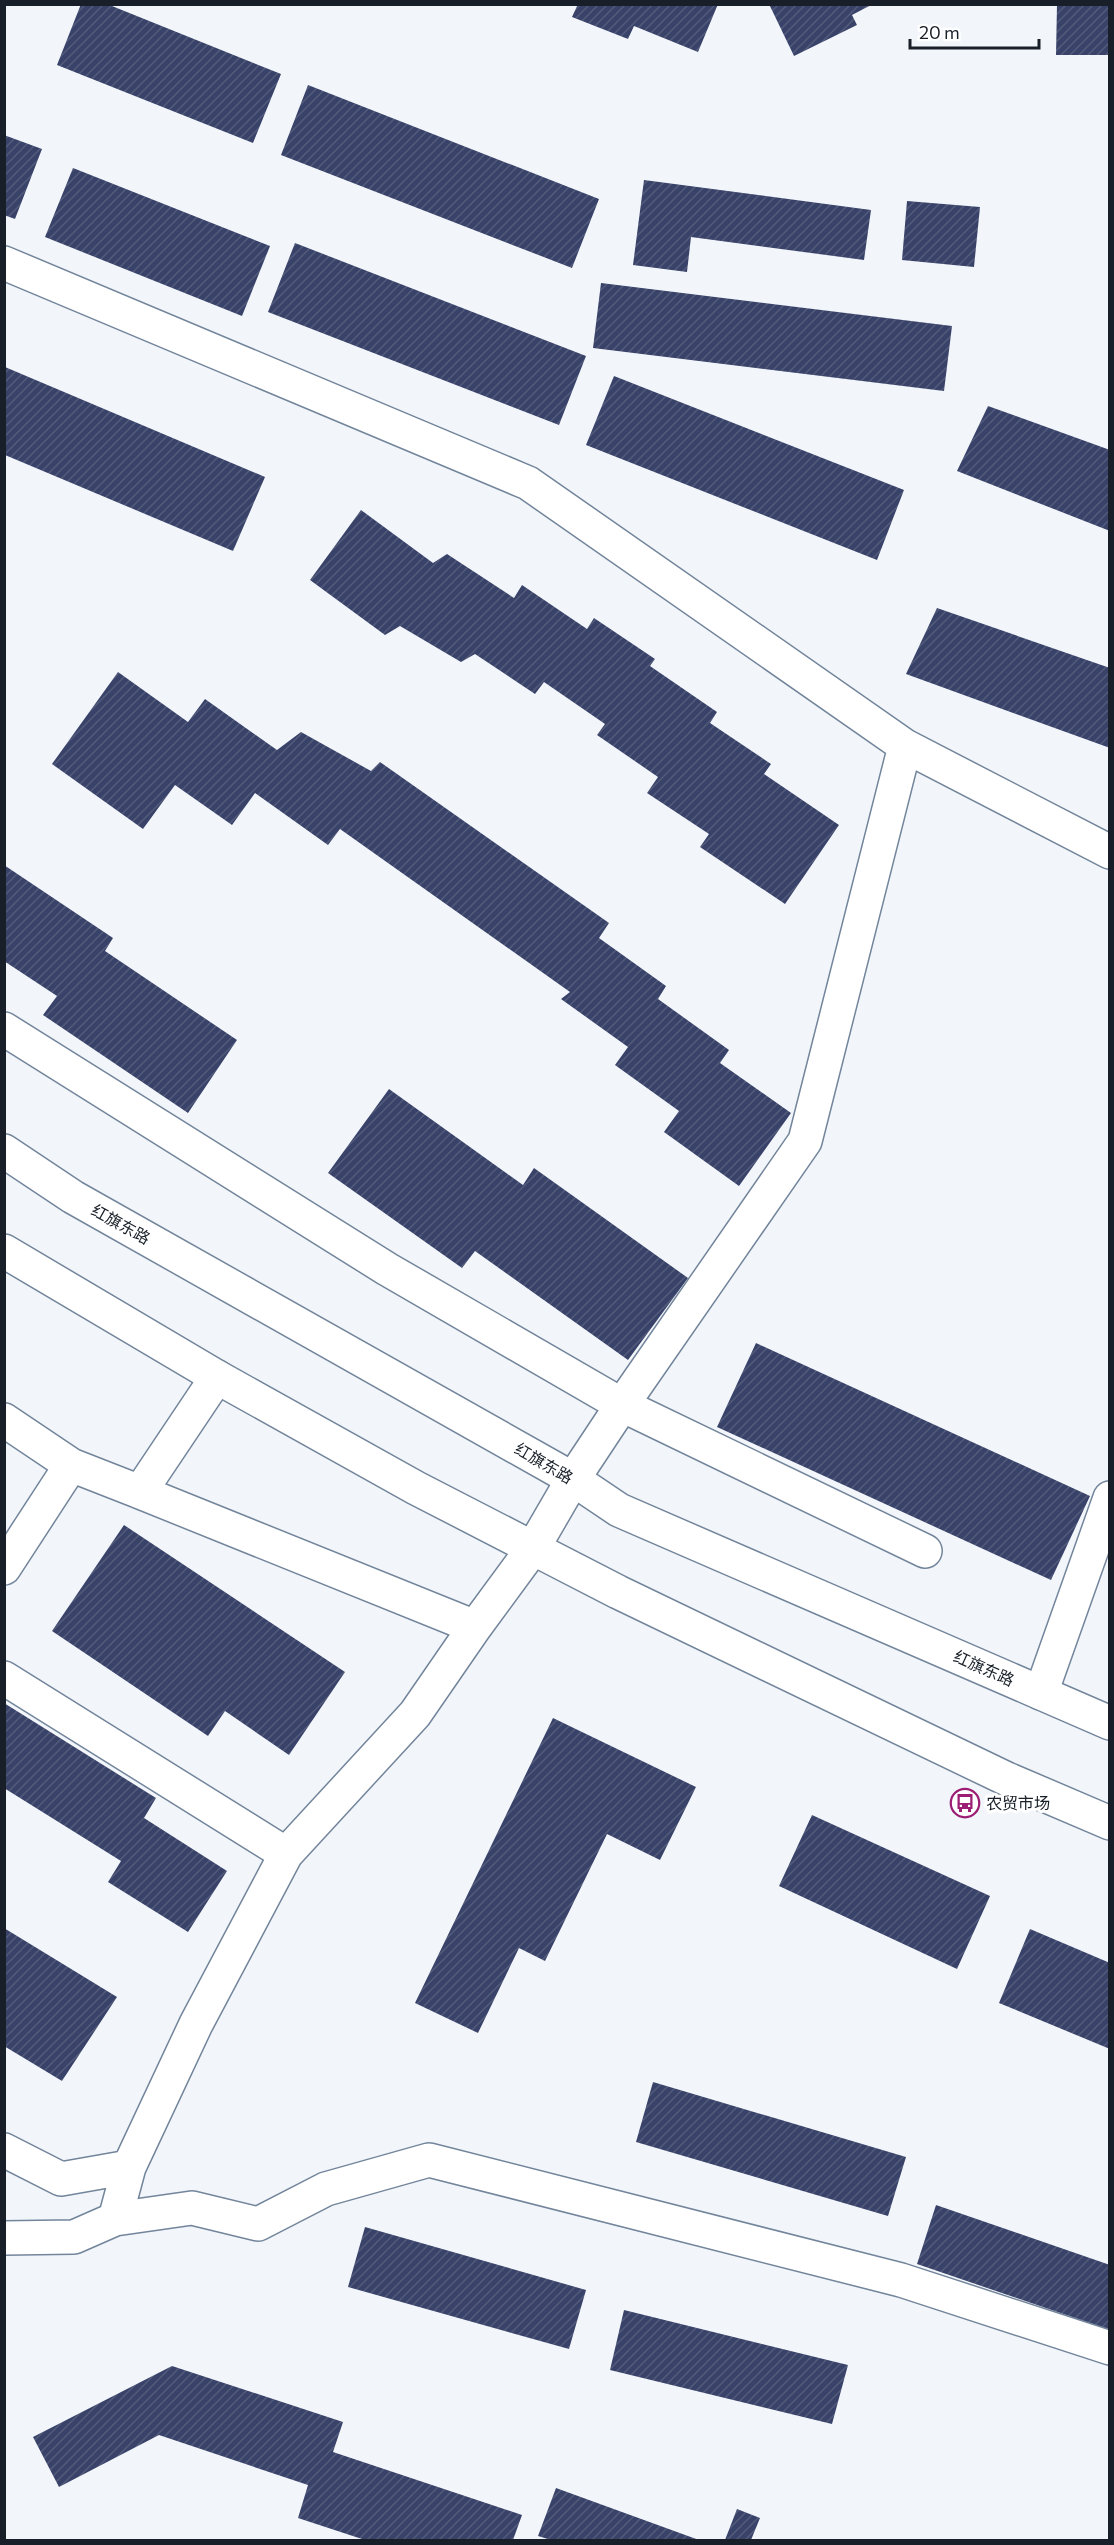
<svg xmlns="http://www.w3.org/2000/svg" width="1114" height="2545" font-family="Commissioner,'Noto Sans SC',sans-serif">
<style>
.building{fill:url(#building-hatch)}
.lines{fill:none;stroke-linecap:round;stroke-linejoin:round}
.minor-casing{stroke:#73859b;stroke-width:36}
.major-casing{stroke:#73859b;stroke-width:36}
.minor{stroke:#fff;stroke-width:33}
.major{stroke:#fff;stroke-width:33}
.labels{text-anchor:middle;stroke-width:6;stroke-linejoin:round;paint-order:stroke}
.street-label{font-size:16px;fill:#181f28;stroke:#fff}
.poi-label{font-size:16px;fill:#181f28;stroke:#fff;text-anchor:start}
</style>
<defs>
<pattern id="building-hatch" width="6" height="6" patternUnits="userSpaceOnUse" patternTransform="scale(1.5)"><rect width="6" height="6" fill="#394369"/><path d="M-1 1l2-2M0 6l6-6M5 7l2-2" fill="none" stroke="#535b7a"/></pattern>
</defs>
<rect width="100%" height="100%" fill="#f2f6fb"/>
<path class="building" d="M 81,4 L 107,4 L 281,74 L 253,143 L 57,65 Z
M 578,4 L 718,4 L 698,52 L 634,26 L 628,39 L 572,17 Z
M 769,4 L 873,4 L 852,15 L 857,25 L 794,56 Z
M 1057,4 L 1110,4 L 1110,55 L 1056,55 Z
M 308,85 L 599,199 L 572,268 L 281,155 Z
M 4,135 L 42,149 L 15,219 L 4,215 Z
M 73,168 L 270,246 L 242,316 L 45,237 Z
M 644,180 L 871,210 L 864,260 L 691,237 L 687,272 L 633,265 Z
M 907,201 L 980,207 L 974,267 L 902,260 Z
M 295,243 L 586,356 L 559,425 L 268,312 Z
M 601,283 L 952,326 L 944,391 L 593,348 Z
M 5,367 L 265,477 L 233,551 L 5,455 Z
M 614,376 L 904,490 L 877,560 L 586,445 Z
M 988,406 L 1110,450 L 1110,531 L 957,471 Z
M 361,510 L 433,563 L 447,554 L 514,598 L 522,585 L 587,629 L 594,618 L 655,659 L 650,666 L 717,712 L 710,723 L 771,764 L 764,774 L 839,825 L 785,904 L 700,847 L 709,834 L 647,793 L 658,777 L 597,735 L 605,724 L 544,682 L 535,694 L 475,654 L 461,662 L 400,626 L 385,635 L 310,580 Z
M 937,608 L 1110,668 L 1110,748 L 906,674 Z
M 118,672 L 188,722 L 205,699 L 277,750 L 301,732 L 371,771 L 380,762 L 609,923 L 599,938 L 666,986 L 658,999 L 729,1050 L 720,1063 L 791,1113 L 739,1186 L 664,1132 L 679,1111 L 615,1065 L 628,1047 L 561,999 L 570,992 L 340,829 L 328,845 L 255,793 L 232,825 L 175,785 L 143,829 L 52,764 Z
M 4,865 L 113,938 L 105,951 L 237,1040 L 188,1113 L 43,1015 L 57,996 L 4,961 Z
M 389,1089 L 523,1185 L 534,1168 L 688,1278 L 628,1360 L 475,1251 L 462,1268 L 328,1173 Z
M 756,1343 L 1090,1496 L 1051,1580 L 717,1427 Z
M 124,1525 L 345,1672 L 289,1755 L 225,1711 L 208,1736 L 52,1631 Z
M 4,1703 L 156,1798 L 144,1818 L 227,1871 L 188,1932 L 108,1882 L 121,1861 L 4,1788 Z
M 553,1718 L 696,1787 L 660,1860 L 607,1834 L 545,1961 L 519,1948 L 478,2033 L 415,2003 Z
M 812,1815 L 990,1896 L 957,1969 L 779,1886 Z
M 4,1928 L 117,1997 L 62,2081 L 4,2046 Z
M 1030,1929 L 1110,1963 L 1110,2049 L 999,2003 Z
M 653,2082 L 906,2157 L 888,2216 L 636,2142 Z
M 936,2205 L 1110,2265 L 1110,2330 L 917,2264 Z
M 365,2227 L 586,2290 L 569,2349 L 348,2287 Z
M 624,2310 L 848,2365 L 832,2424 L 610,2370 Z
M 172,2366 L 343,2422 L 333,2452 L 522,2515 L 513,2540 L 365,2540 L 298,2518 L 308,2485 L 159,2435 L 59,2487 L 33,2437 Z
M 556,2488 L 699,2540 L 551,2540 L 538,2536 Z
M 737,2509 L 760,2518 L 751,2540 L 725,2540 Z"/>
<g class="lines">
<g class="minor-casing">
<path id="minor" d="M 4,263 L 528,483 L 905,746 L 1110,852
M 4,1029 L 387,1269 L 622,1405 L 925,1551
M 217,1377 L 140,1492 L 475,1627
M 4,1420 L 71,1465 L 140,1492
M 4,1568 L 71,1465
M 4,1678 L 286,1854
M 1041,1693 L 1110,1498
M 4,2150 L 61,2179 L 129,2167
M 115,2219 L 192,2208 L 258,2224 L 326,2189 L 429,2160 L 901,2280 L 1110,2348
M 4,2238 L 74,2237 L 115,2219 L 129,2167 L 196,2024 L 286,1854 L 415,1714 L 475,1627 L 533,1548 L 573,1479 L 622,1405 L 805,1141 L 905,746"/>
</g>
<g class="major-casing">
<path id="major" d="M 4,1151 L 73,1197 L 573,1479 L 619,1510 L 1110,1723
M 4,1251 L 217,1377 L 416,1488 L 618,1592 L 1007,1779 L 1110,1823"/>
</g>
<use href="#minor" class="minor"/>
<use href="#major" class="major"/>
</g>
<defs>
<g id="bus-ring" transform="scale(1.5)"><circle r="9.5" fill="#fff" stroke="#9b1e74" stroke-width="1.5"/><path d="M-5-6H5V4H4V6H2V4H-2V6H-4V4H-5ZM-3.5-4V0h7V-4ZM-3.5 1.2v1.5H-2V1.2ZM2 1.2v1.5H3.5V1.2Z" fill="#9b1e74"/></g>
</defs>
<g fill-rule="evenodd">
<use href="#bus-ring" x="965" y="1803"/>
</g>
<g class="labels">
<g class="street-label">
<text transform="translate(121 1224) rotate(29)" y="6">红旗东路</text>
<text transform="translate(544 1463) rotate(30)" y="6">红旗东路</text>
<text transform="translate(984 1668) rotate(24)" y="6">红旗东路</text>
</g>
<g class="poi-label">
<text x="986" y="1809">农贸市场</text>
</g>
</g>
<rect width="1114" height="2545" fill="none" stroke="#181f28" stroke-width="12"/>
<path d="M910 39v9h129v-9" fill="none" stroke="#181f28" stroke-width="3"/>
<text x="919" y="39" font-size="18" fill="#181f28" stroke="#ffffff" stroke-width="4.5" paint-order="stroke">20 m</text>
</svg>
